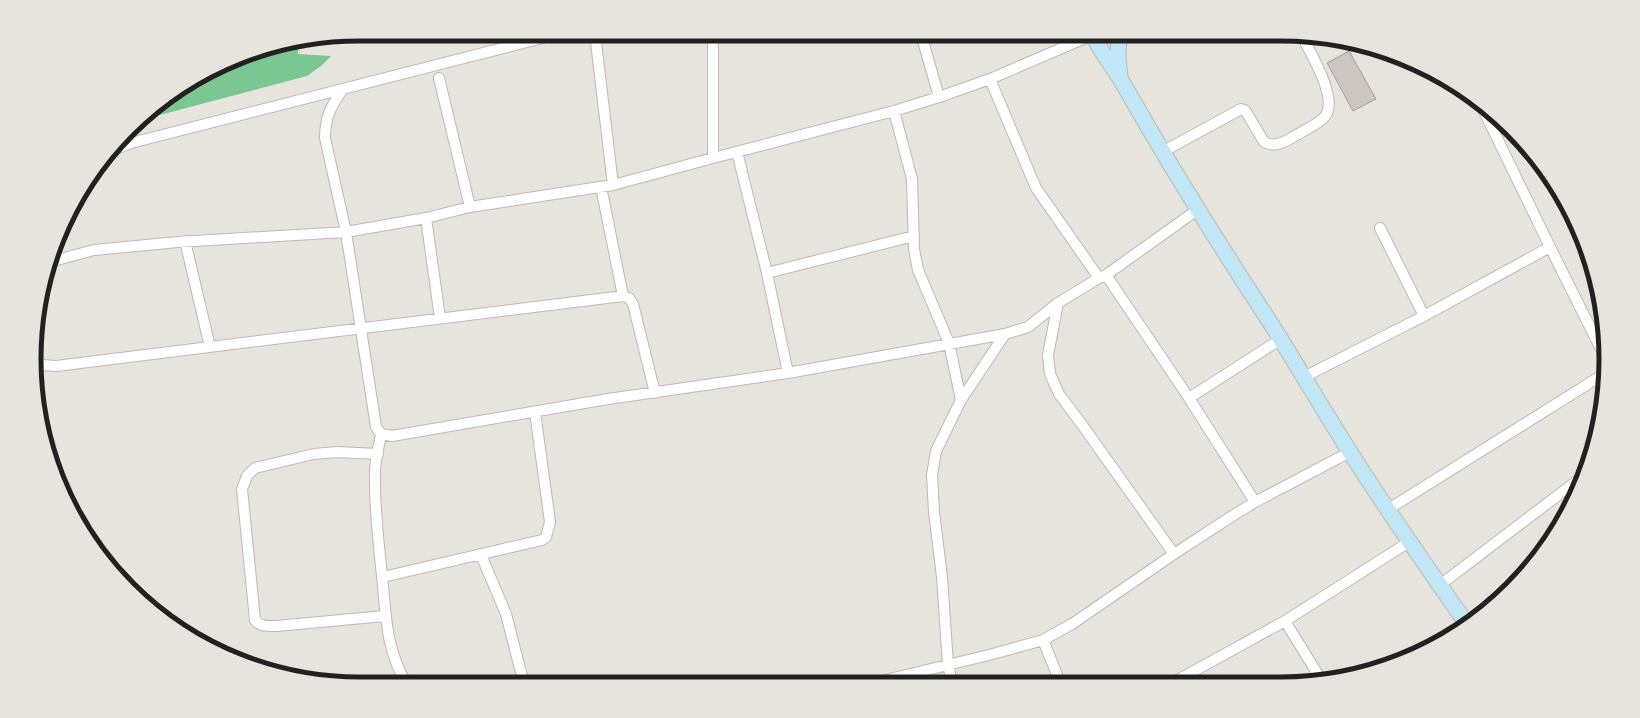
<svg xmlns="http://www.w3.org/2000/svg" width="1640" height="718" font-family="'DejaVu Sans',sans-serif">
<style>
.green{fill:#7ac794}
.building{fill:#cbc6c2;stroke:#a4a09b}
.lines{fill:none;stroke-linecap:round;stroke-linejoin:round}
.street-casing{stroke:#bdbab5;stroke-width:12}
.secondary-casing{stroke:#bdbab5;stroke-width:17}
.street{stroke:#fff;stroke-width:10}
.secondary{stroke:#c1e6f5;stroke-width:15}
.rim{fill:none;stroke:#23211f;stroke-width:5}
</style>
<rect width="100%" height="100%" fill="#e7e4de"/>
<path class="green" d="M 298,44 L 298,54 L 331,56 L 321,66 L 307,76 L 141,120 L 145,115 L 196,78 L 254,51 Z"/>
<path class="building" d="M 1349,51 L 1376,99 L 1353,111 L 1327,63 Z"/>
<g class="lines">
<g class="street-casing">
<path id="street" d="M 595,34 L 613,185
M 713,34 L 713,158 L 894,111 L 939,97 L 990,79 L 1090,36
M 921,34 L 939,97
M 439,78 L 470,207
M 990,79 L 1036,188 L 1099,278
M 1481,105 L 1550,247 L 1605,357
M 894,111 L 912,179 L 914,249 L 918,270 L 949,343 L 961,400
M 131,143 L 558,34
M 118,148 L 131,143 L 122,143
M 737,152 L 767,273 L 788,373 L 1005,334 L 1028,327 L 1058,303 L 1099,278 L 1106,275 L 1197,210
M 1162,152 L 1241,109 L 1245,110 L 1264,142 C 1276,148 1284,142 1295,136 C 1304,130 1320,124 1326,115 C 1337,97 1312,56 1303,38
M 713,158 L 613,185 L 470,207 L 426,218 L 346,232 L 376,427 L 381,434 L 392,436 L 608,399 L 788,373
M 601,187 L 623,296
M 426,218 L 440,318
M 1380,228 L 1424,316
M 185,241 L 210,347
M 53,261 L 94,250 L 178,242 L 346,232 L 325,138 C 325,117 331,106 343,89
M 767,273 L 914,236
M 1106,275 L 1189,398 L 1255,502
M 1058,303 L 1048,355 L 1050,374 L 1059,394 L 1083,426 L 1174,554
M 38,362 L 43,365 L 56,366 L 623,296 L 629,298 L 633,304 L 655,393
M 1304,377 L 1424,316 L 1550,247
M 1189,398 L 1281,339
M 381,434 C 379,446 375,460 375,472 C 374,504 378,535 381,567 C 386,607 384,648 407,684
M 378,454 L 337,452 L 314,454 L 255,468 L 247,476 L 242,489 L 255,620 C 260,627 268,626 276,626 L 385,616
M 1387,510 L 1604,374
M 481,555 L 506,614 L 524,684
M 383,577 L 542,540 L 546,537 L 550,522 L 535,412
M 1440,585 L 1582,477
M 1285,621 L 1322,681
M 1043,640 L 1060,682
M 877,682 L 989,655 L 1043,640 L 1072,624 L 1174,554 L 1229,518 L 1255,502 L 1350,452
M 952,682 L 948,665 L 942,577 L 934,512 L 932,475 L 936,451 L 961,400 L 1005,334
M 1174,682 L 1285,621 L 1409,542"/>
</g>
<g class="secondary-casing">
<path id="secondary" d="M 1119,34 L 1118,57 L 1120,77
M 1097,43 C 1105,58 1116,71 1125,87 C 1170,166 1218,243 1268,319 C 1296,363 1322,408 1350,452 C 1387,511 1427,567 1467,624"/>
</g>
<use href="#street" class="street"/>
<use href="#secondary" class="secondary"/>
</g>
<path d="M0 0H1640V718H0ZM359 41H1281A318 318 0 0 1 1599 359V359A318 318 0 0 1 1281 677H359A318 318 0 0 1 41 359V359A318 318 0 0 1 359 41Z" fill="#e7e4de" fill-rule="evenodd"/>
<path class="rim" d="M359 41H1281A318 318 0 0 1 1599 359V359A318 318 0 0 1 1281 677H359A318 318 0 0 1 41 359V359A318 318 0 0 1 359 41Z"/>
</svg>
